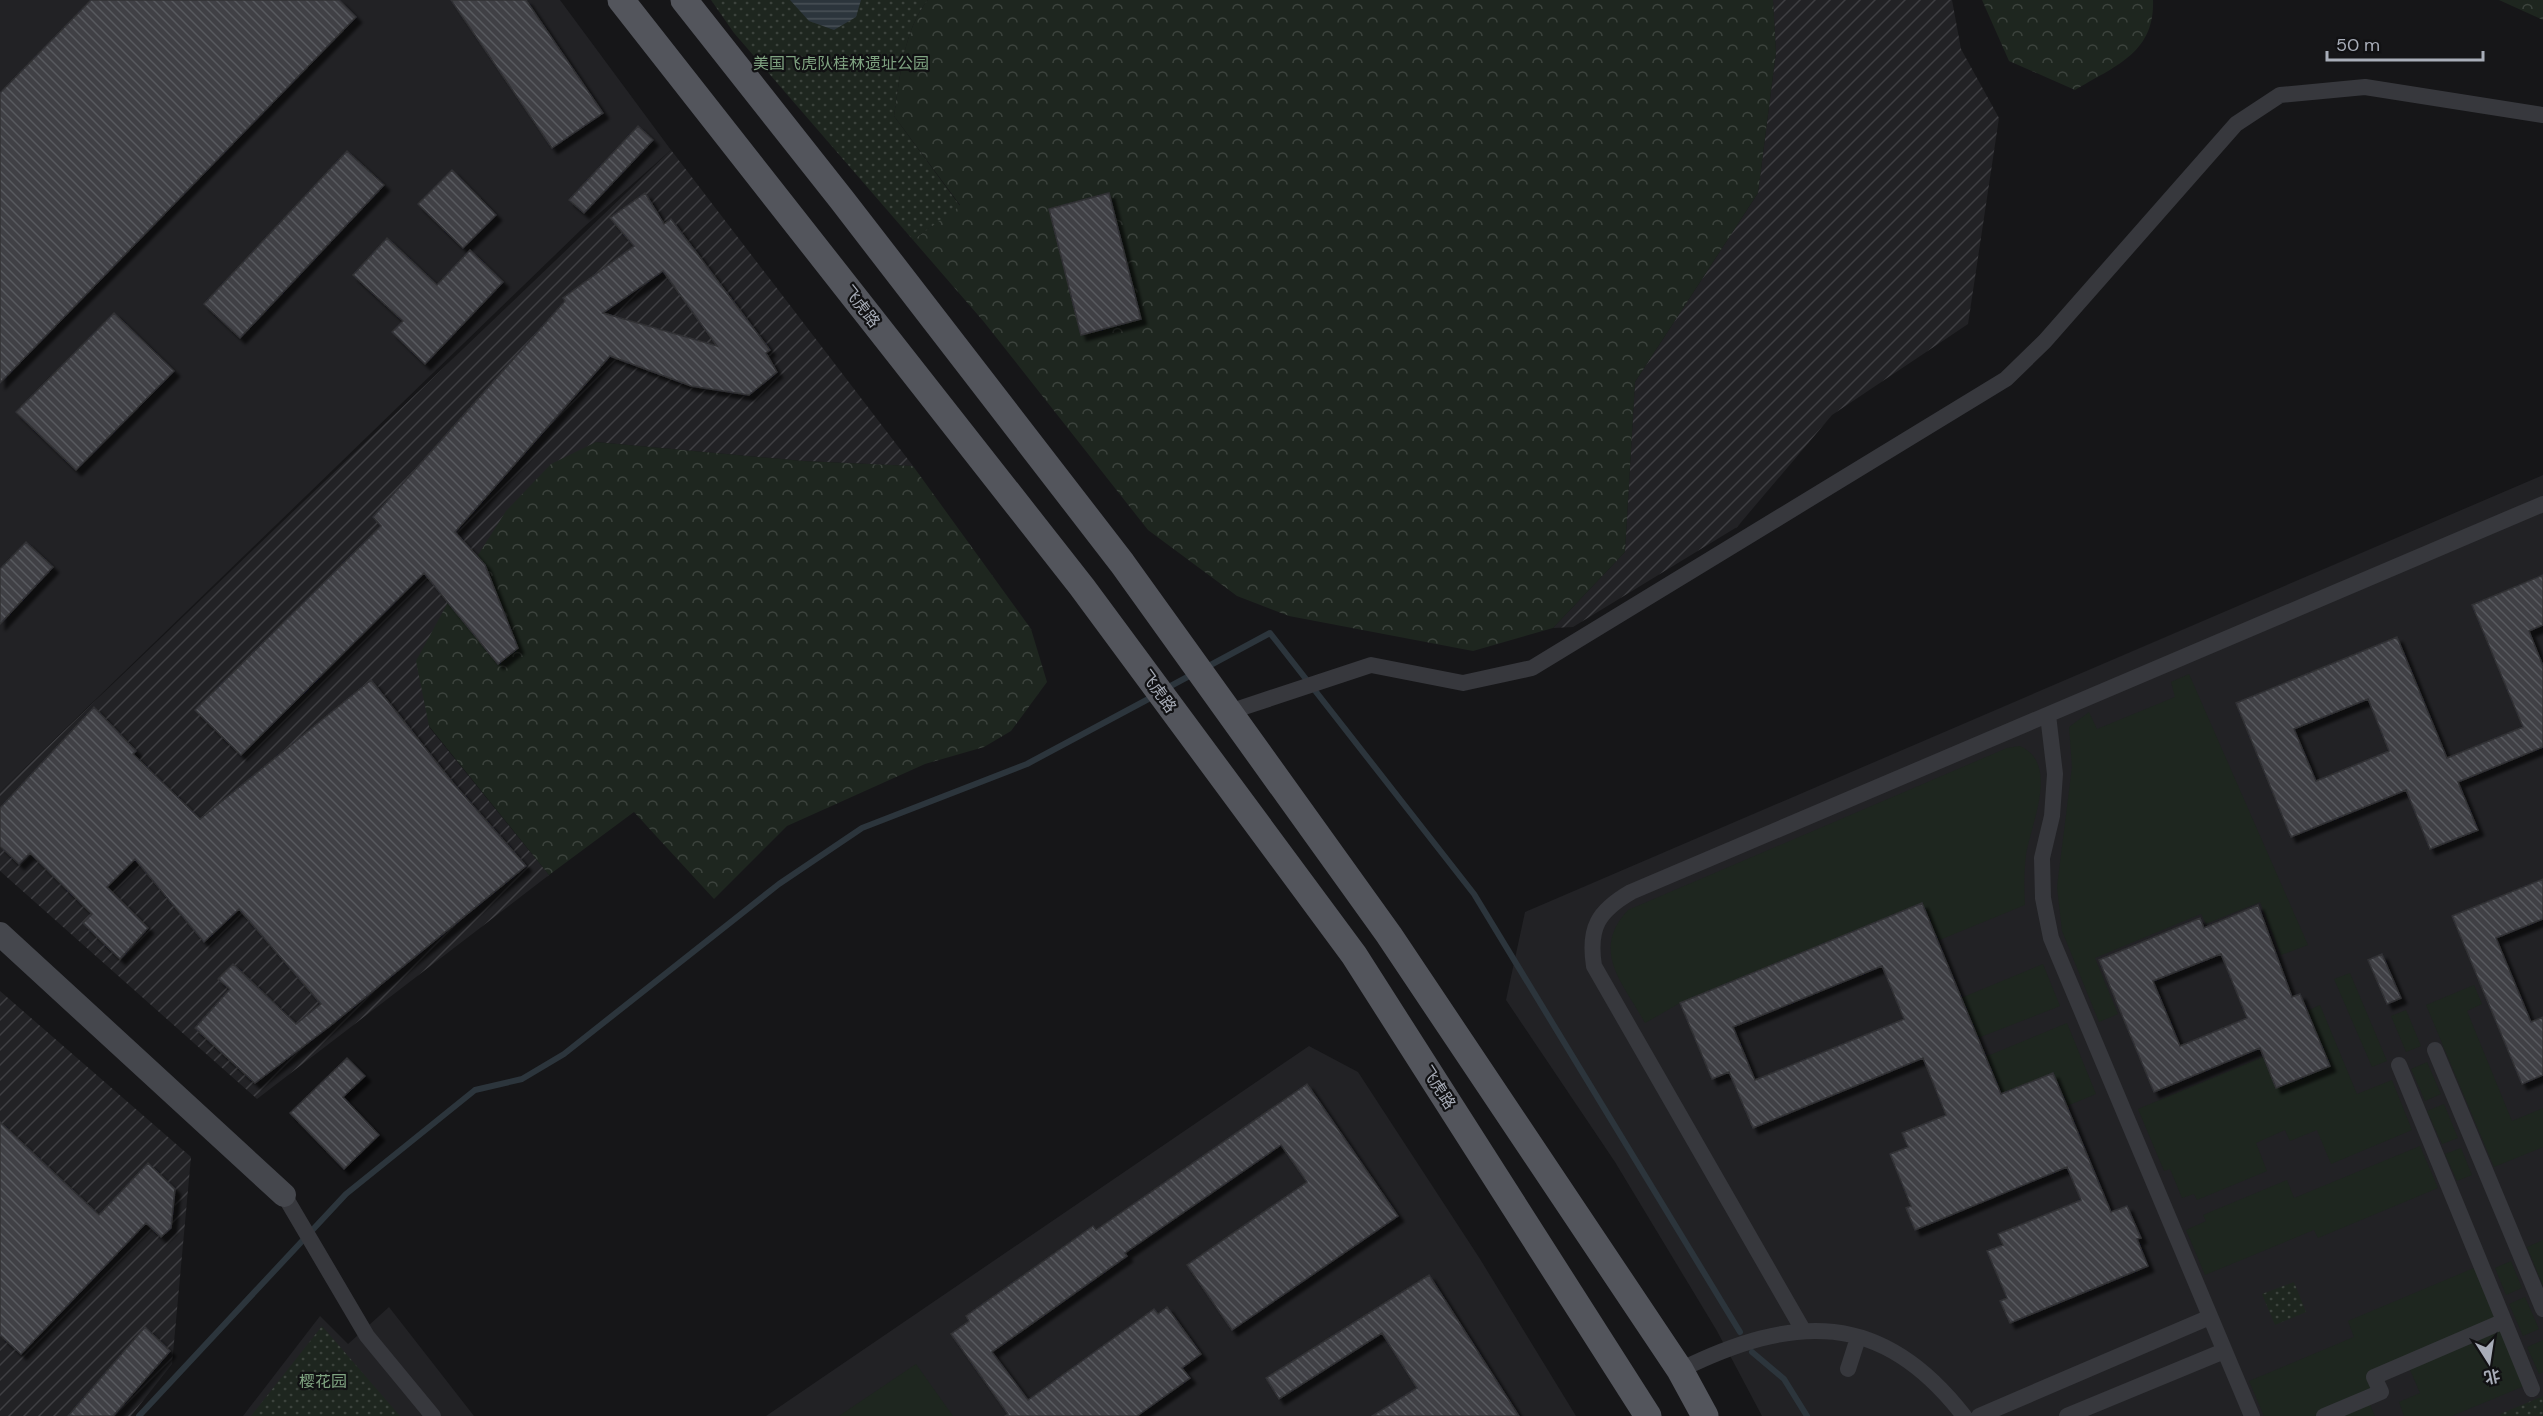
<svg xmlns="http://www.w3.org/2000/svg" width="2543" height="1416" font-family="'DM Sans','Noto Sans SC',sans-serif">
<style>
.built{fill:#222225}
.industrial{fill:url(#industrial-furrows)}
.grass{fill:#1e261f}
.forest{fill:url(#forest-crowns)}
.park{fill:url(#park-dots)}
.water{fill:url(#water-rules)}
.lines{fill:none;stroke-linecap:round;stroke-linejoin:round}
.stream{stroke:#2c353c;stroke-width:6}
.building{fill:url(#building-back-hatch);stroke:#303034;stroke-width:1.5;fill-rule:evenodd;filter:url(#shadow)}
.street{stroke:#37383d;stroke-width:16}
.secondary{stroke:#45474d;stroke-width:24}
.primary{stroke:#53555c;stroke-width:27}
.labels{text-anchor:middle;stroke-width:4.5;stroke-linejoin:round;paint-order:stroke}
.park-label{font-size:16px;fill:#7fa381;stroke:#111113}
.street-label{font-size:16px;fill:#a8adb8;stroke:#111113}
</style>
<defs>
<pattern id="industrial-furrows" width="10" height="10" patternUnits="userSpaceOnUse" patternTransform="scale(1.5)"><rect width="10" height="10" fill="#222225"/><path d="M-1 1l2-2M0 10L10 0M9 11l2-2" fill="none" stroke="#3f3f43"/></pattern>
<pattern id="forest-crowns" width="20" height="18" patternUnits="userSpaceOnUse" patternTransform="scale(1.5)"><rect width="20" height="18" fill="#1e261f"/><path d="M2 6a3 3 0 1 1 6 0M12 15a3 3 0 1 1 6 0" fill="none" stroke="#3c433d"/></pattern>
<pattern id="park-dots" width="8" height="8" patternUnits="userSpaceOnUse" patternTransform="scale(1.5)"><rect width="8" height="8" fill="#1e261f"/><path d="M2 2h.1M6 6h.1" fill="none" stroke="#3c433d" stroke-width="1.8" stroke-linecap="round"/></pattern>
<pattern id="water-rules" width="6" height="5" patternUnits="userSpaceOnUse" patternTransform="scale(1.5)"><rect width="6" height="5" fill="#2c353c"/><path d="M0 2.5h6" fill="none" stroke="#485056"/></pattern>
<pattern id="building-back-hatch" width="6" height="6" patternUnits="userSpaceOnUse" patternTransform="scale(1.5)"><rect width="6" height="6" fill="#404145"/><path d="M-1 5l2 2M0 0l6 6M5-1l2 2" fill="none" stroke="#595a5e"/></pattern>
<filter id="shadow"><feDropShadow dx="5.5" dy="5.5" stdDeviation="1.5" flood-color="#0009"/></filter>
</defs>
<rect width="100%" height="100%" fill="#161618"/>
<path class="built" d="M 0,0 L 560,0 L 671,150 L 584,227 L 0,792 Z
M 2543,475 L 2543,1416 L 1762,1416 L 1717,1331 L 1615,1162 L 1506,1000 L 1525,912 Z
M 1309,1046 L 1358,1072 L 1480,1259 L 1576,1416 L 766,1416 Z
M 389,1307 L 474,1416 L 243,1416 L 320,1316 L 348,1344 Z"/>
<path class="industrial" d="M 1773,0 L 1952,0 L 1961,49 L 1999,118 L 1968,324 L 1832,415 L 1737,527 L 1573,627 L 1553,628 L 1625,552 L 1635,382 L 1758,193 L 1776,52 Z
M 671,150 L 913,466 L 803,461 L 596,442 L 429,727 L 549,875 L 257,1099 L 0,871 L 0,792 Z
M 0,991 L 191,1157 L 172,1364 L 131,1416 L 0,1416 Z"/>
<path class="grass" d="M 2189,674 L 2308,945 L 2281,955 L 2260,902 L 2206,924 L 2201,914 L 2095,958 L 2118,1014 L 2099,1022 L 2062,931 L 2057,887 L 2072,767 L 2069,727 L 2089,712 L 2097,729 L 2175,697 L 2171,682 Z
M 2020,746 C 2060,764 2031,823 2026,855 C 2024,872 2024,888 2025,905 L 1937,941 L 1922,904 L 1680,1003 L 1645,1023 C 1623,983 1590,951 1628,910 L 2007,748 Z
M 2043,964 L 2060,1006 L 1978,1038 L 1961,998 Z
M 2350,973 L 2387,1061 L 2372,1067 L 2334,979 Z
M 2474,985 L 2482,1004 L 2467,1011 L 2512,1121 L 2543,1108 L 2543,1147 L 2494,1167 L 2426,1005 Z
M 2320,1005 L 2357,1094 L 2392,1080 L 2412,1130 L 2331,1164 L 2317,1130 L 2290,1141 L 2285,1130 L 2256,1143 L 2267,1171 L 2197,1200 L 2194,1194 L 2182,1198 L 2170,1169 L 2164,1171 L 2138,1109 L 2263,1057 L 2276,1088 L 2329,1066 L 2307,1011 Z
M 2406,1010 L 2421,1046 L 2406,1052 L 2391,1016 Z
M 2067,1023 L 2096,1094 L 2067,1106 L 2053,1073 L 2001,1094 L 1985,1057 Z
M 2427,1062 L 2441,1094 L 2425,1101 L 2411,1069 Z
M 2444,1104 L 2458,1138 L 2442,1144 L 2427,1111 Z
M 2420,1146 L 2438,1188 L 2318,1238 L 2314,1230 L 2205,1275 L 2186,1230 L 2206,1221 L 2203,1215 L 2287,1180 L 2294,1198 Z
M 2461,1148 L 2472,1175 L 2457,1181 L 2445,1154 Z
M 2543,1240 L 2543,1286 L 2527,1247 Z
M 2511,1261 L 2522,1288 L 2506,1295 L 2495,1268 Z
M 2481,1265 L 2529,1384 L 2452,1416 L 2404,1416 L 2399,1402 L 2420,1393 L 2407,1363 L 2374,1377 L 2381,1392 L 2324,1416 L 2264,1416 L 2249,1381 L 2354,1337 L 2348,1321 Z
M 2525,1297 L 2539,1329 L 2523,1336 L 2509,1304 Z
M 2543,1340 L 2543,1372 L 2539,1374 L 2527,1347 Z
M 916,1364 L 953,1416 L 839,1416 Z
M 2368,1400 L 2375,1416 L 2329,1416 Z"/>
<path class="forest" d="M 928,0 L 1773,0 L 1776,52 L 1758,193 L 1635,382 L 1625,552 L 1553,628 L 1473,651 L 1289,616 L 1237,596 L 1148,530 L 984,322 L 913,240 L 960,205 L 894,116 C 900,79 903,30 928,0 Z
M 1982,0 L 2153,0 C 2155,53 2115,66 2075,90 L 2009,61 Z
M 2499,0 L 2543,0 L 2543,20 Z
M 596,442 L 803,461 L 913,466 L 1031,629 L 1047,682 L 1011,731 L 984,747 L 925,764 L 787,826 L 714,899 L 634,812 L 549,875 L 429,726 L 416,661 L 447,604 L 506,511 L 551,464 Z"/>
<path class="park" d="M 711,0 L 928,0 C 903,30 900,79 894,116 L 960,206 L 913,240 L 734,33 Z
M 2294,1282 L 2306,1312 L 2275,1325 L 2262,1294 Z
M 322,1326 L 400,1416 L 251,1416 Z
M 2543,1396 L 2543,1416 L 2501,1416 L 2500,1414 Z"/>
<path class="water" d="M 790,0 L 861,0 L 856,17 L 834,30 L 809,21 Z"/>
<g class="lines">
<path class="stream" d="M 1205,668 L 1270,633 L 1474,894 L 1740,1332
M 1165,689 L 1193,674
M 1752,1352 L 1784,1379 L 1807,1416
M 139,1416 L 346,1194 L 475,1090 L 522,1079 L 564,1054 L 779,884 L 862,828 L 1027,764 L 1154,696"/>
</g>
<path class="building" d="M 91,0 L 339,0 L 356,17 L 0,383 L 0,93 Z
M 451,0 L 526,0 L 603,113 L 552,148 Z
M 638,126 L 653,140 L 584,213 L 569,200 Z
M 347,151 L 384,185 L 240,338 L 204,304 Z
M 452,170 L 496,215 L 463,248 L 418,204 Z
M 645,193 L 664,224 L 671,219 L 770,350 L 766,353 L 777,372 L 749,395 L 691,386 L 610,356 L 455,532 L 485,565 L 518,648 L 498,664 L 424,573 L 241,755 L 195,710 L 381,526 L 373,517 L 565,301 L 563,298 L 634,246 L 610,218 ZM 663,271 L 717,346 L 603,313 Z
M 1109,193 L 1141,319 L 1081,335 L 1049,209 Z
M 387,238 L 437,285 L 470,250 L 503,282 L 425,364 L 392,332 L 403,321 L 353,275 Z
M 114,313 L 174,371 L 76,470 L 16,412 Z
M 26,542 L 53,567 L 0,624 L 0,569 Z
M 2543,575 L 2543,625 L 2529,631 L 2543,666 L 2543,747 L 2458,782 L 2478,830 L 2430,849 L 2406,790 L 2291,837 L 2236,703 L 2397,637 L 2447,758 L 2523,727 L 2472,605 ZM 2368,699 L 2389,751 L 2316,781 L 2294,729 Z
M 371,680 L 453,783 L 526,866 L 330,1026 L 255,1083 L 195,1028 L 230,989 L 218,979 L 233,964 L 296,1024 L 321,1004 L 239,909 L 204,942 L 135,859 L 107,887 L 148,928 L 120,959 L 83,923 L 92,914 L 30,853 L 19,864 L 0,846 L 0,808 L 94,707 L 136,751 L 133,754 L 200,819 Z
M 2543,879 L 2543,919 L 2496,938 L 2531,1022 L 2543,1017 L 2543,1075 L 2522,1084 L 2452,916 Z
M 1922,903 L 2001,1094 L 2053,1073 L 2111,1212 L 2127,1206 L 2141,1238 L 2137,1239 L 2148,1266 L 2010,1323 L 2000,1301 L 2007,1298 L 1987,1251 L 2003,1245 L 1998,1234 L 2081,1200 L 2067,1167 L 1915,1230 L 1906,1208 L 1911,1206 L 1890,1154 L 1908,1147 L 1902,1133 L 1946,1115 L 1923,1058 L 1753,1128 L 1729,1072 L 1712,1079 L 1680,1003 ZM 1882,966 L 1904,1019 L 1755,1080 L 1733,1027 Z
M 2258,905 L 2292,997 L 2300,994 L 2330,1066 L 2276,1088 L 2260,1048 L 2154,1092 L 2099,960 L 2200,918 L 2204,928 ZM 2221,954 L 2247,1018 L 2180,1046 L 2153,981 Z
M 2382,954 L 2401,998 L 2387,1004 L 2368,960 Z
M 347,1058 L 365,1076 L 343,1097 L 379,1135 L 344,1169 L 290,1113 Z
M 1307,1084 L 1398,1216 L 1232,1330 L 1187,1265 L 1307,1182 L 1281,1145 L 1125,1253 L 1127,1256 L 992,1352 L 1028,1400 L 1154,1309 L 1158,1314 L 1167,1307 L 1201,1354 L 1182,1368 L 1190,1378 L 1137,1416 L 1005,1416 L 1008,1414 L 951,1334 L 969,1321 L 966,1316 L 1093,1226 L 1096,1230 Z
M 0,1122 L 99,1215 L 148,1163 L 175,1189 L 171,1228 L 161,1237 L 146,1223 L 21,1354 L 0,1335 Z
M 1429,1275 L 1519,1416 L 1372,1416 L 1417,1388 L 1382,1333 L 1279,1399 L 1266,1378 Z
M 145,1327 L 170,1351 L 113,1416 L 68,1416 Z"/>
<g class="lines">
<path class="street" d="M 1229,712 L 1371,665 L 1463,683 L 1532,668 L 2006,379 L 2045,341 L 2236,124 L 2280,95 L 2365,87 L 2543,115
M 2048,715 L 2055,774 L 2052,816 L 2042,858 L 2043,898 L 2051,938 L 2252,1416
M 2435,1050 L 2543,1309
M 2399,1065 L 2532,1389
M 284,1195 L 367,1336 L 433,1416
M 1803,1330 L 1594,966 C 1588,928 1598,911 1631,892 L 2543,504
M 1848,1369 L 1858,1338
M 1680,1370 C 1794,1314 1881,1309 1964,1416
M 1979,1416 L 2210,1317
M 2067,1416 L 2224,1351
M 2324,1416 L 2381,1392 L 2374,1377 L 2504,1321"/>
<path class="secondary" d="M 0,934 L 284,1195"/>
<path class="primary" d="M 621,0 L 1082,587 L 1354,955 L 1648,1416
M 684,0 L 842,200 L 1122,563 L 1389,935 L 1680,1370 L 1705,1416"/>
</g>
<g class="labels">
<g class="park-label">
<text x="841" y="69">美国飞虎队桂林遗址公园</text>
<text x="323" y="1387">樱花园</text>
</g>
<g class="street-label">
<text transform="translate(862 306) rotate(52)" y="6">飞虎路</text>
<text transform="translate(1159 691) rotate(54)" y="6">飞虎路</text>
<text transform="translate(1439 1087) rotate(57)" y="6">飞虎路</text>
</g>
</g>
<g transform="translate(2489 1362) rotate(168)" stroke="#111113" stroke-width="4.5" paint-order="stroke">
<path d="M0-4.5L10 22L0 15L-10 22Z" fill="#a8adb8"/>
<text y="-9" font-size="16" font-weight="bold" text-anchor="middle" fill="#a8adb8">北</text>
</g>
<path d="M2327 51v9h156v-9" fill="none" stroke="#a8adb8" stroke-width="3"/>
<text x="2336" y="51" font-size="18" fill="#a8adb8" stroke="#111113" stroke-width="4.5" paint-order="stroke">50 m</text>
</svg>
